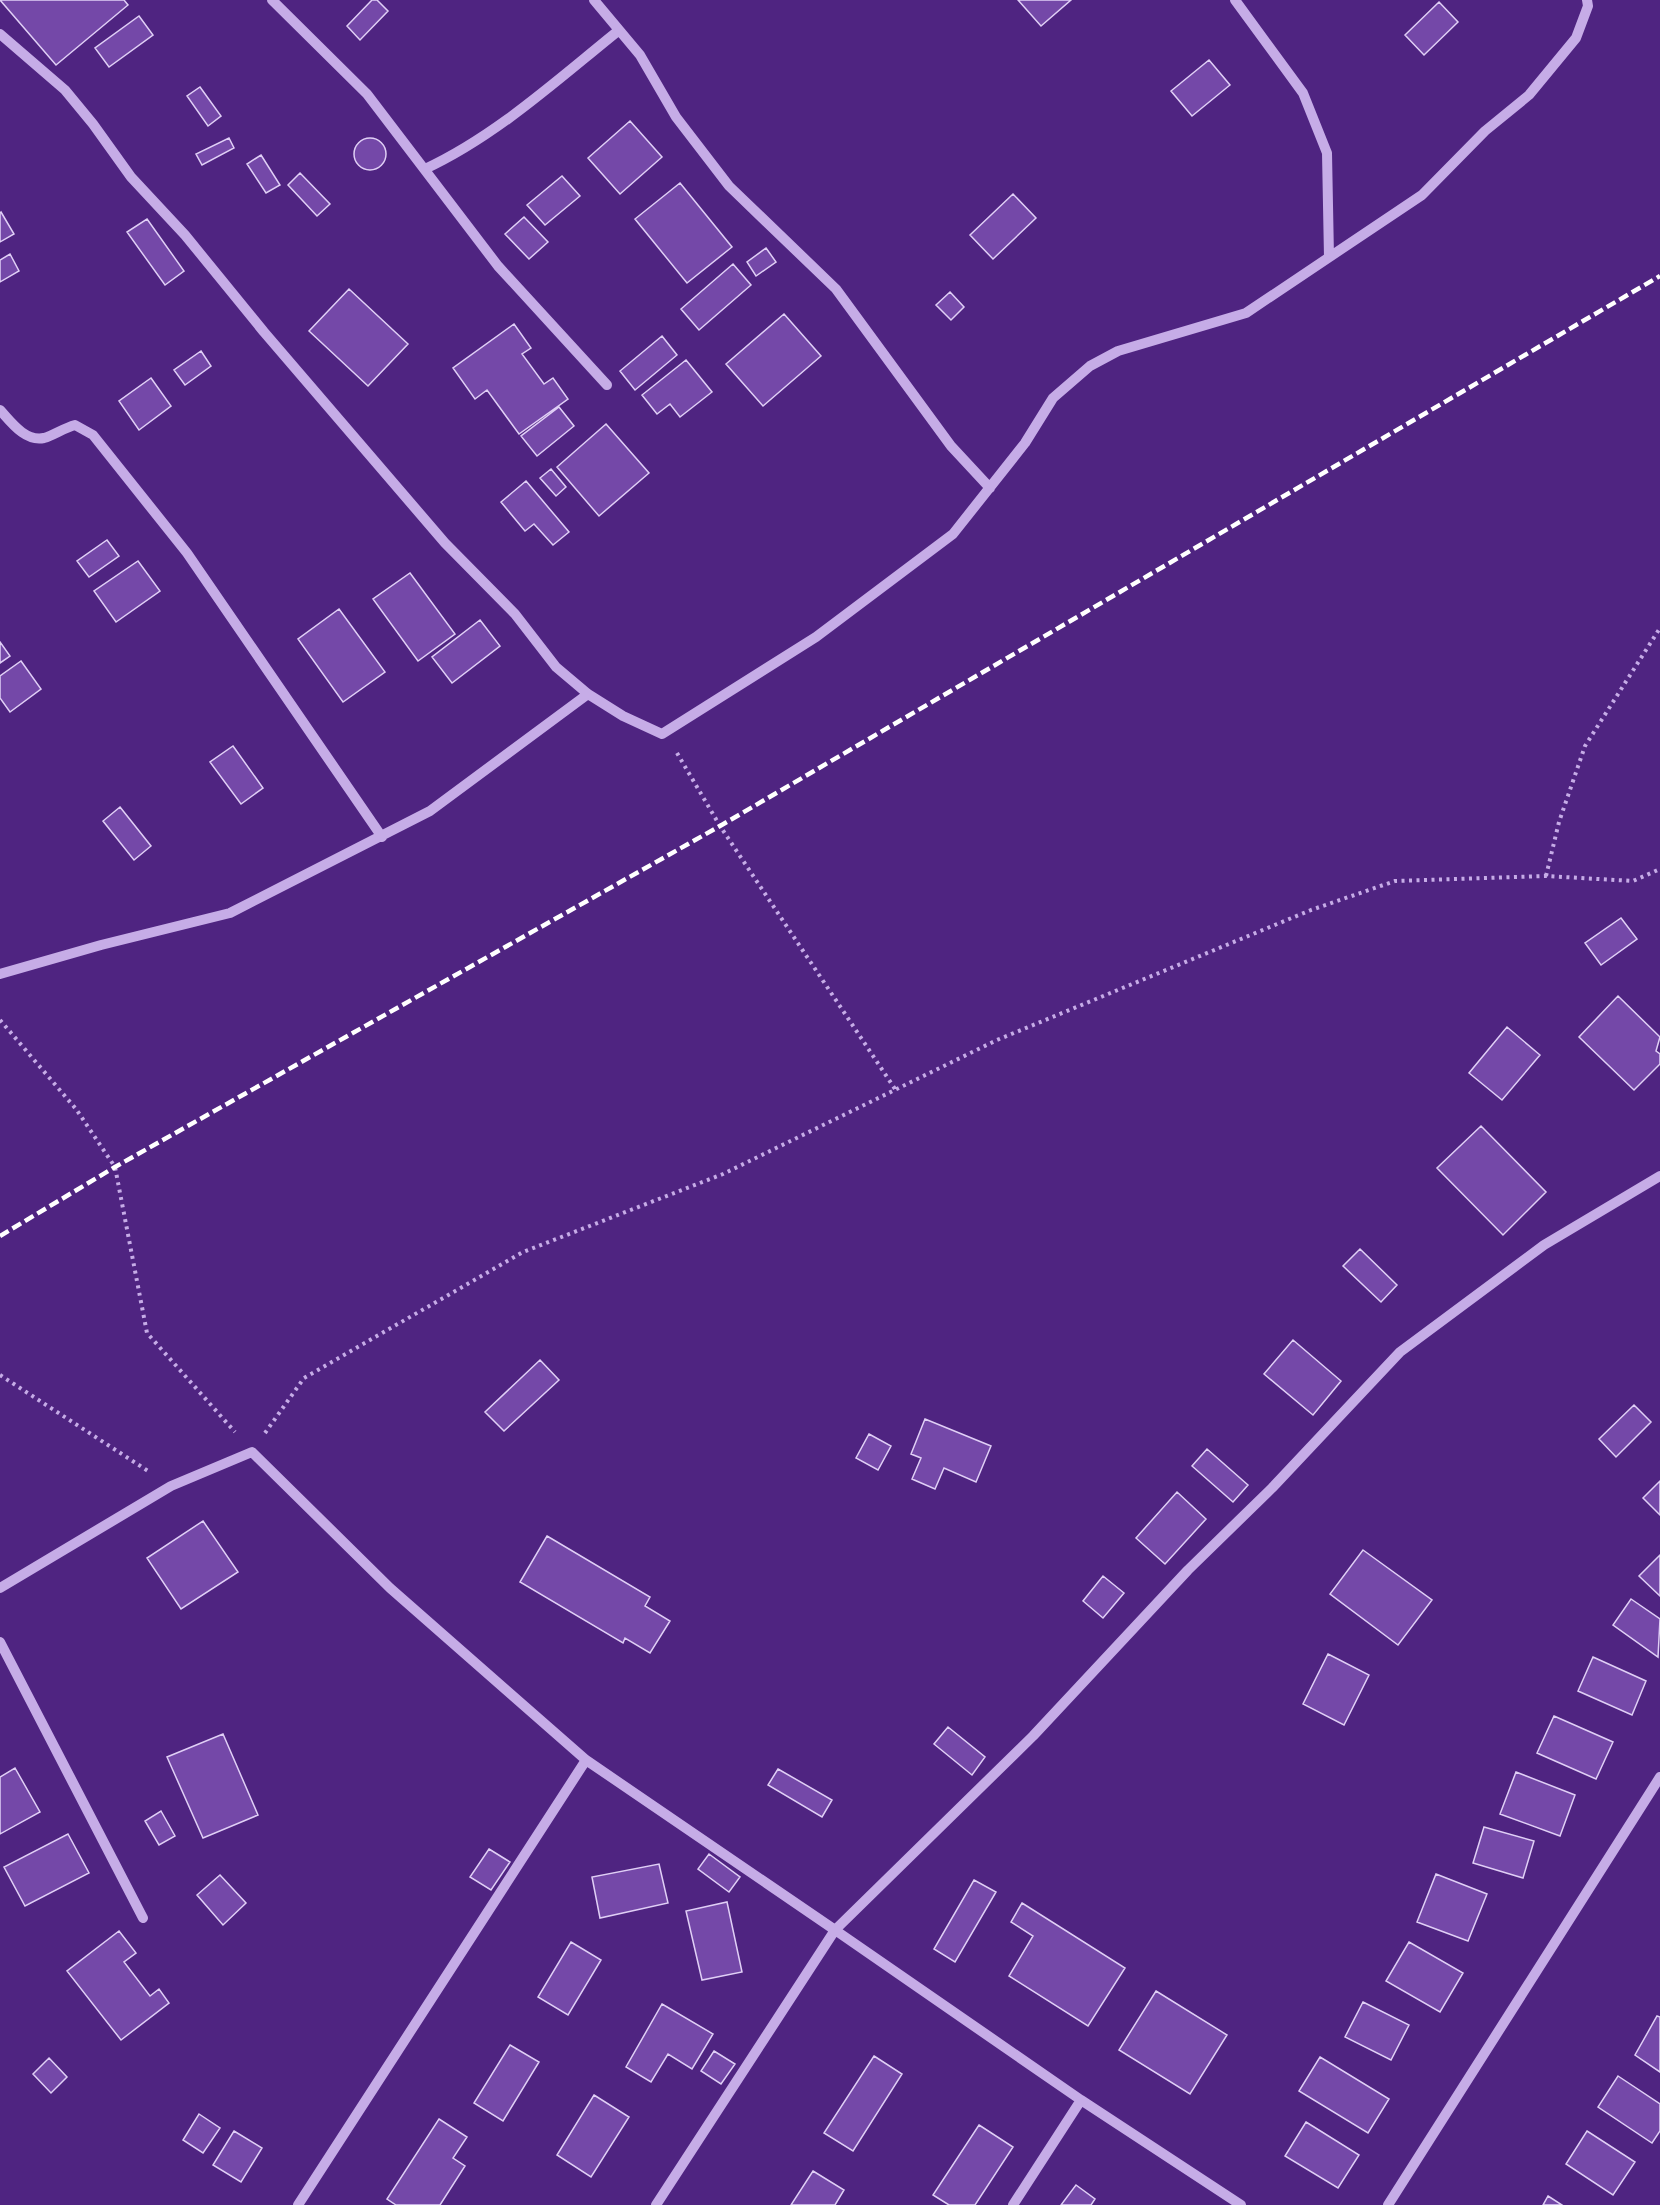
<svg xmlns="http://www.w3.org/2000/svg" width="1660" height="2205" font-family="'PT Sans Narrow',sans-serif">
<style>
.building{fill:#7448a8;stroke:#e0cff6;stroke-width:1.5}
.lines{fill:none;stroke-linecap:round;stroke-linejoin:round}
.path{stroke:#c6ace7;stroke-width:4;stroke-dasharray:3 4.5;stroke-linecap:butt}
.minor{stroke:#c6ace7;stroke-width:10}
.rail{stroke:#fff;stroke-width:4.5;stroke-dasharray:10 4.5;stroke-linecap:butt}
</style>
<rect width="100%" height="100%" fill="#4f2481"/>
<path class="building" d="M 0,0 L 124,0 L 128,5 L 56,65 Z
M 372,0 L 377,0 L 388,11 L 360,40 L 347,26 Z
M 1018,0 L 1071,0 L 1041,26 Z
M 1439,2 L 1458,22 L 1424,55 L 1405,35 Z
M 139,16 L 153,35 L 109,67 L 95,48 Z
M 1209,60 L 1230,85 L 1192,116 L 1171,91 Z
M 200,87 L 221,116 L 208,126 L 187,96 Z
M 630,121 L 662,157 L 620,194 L 588,158 Z
M 229,138 L 234,148 L 202,165 L 196,154 Z
M354 154a16 16 0 1 1 32 0a16 16 0 1 1-32 0Z
M 261,155 L 280,185 L 266,193 L 247,164 Z
M 300,173 L 330,204 L 317,216 L 288,185 Z
M 562,176 L 580,196 L 545,225 L 527,205 Z
M 680,183 L 732,247 L 687,283 L 635,219 Z
M 1013,194 L 1036,218 L 993,259 L 970,235 Z
M 1,212 L 14,234 L 0,242 L 0,213 Z
M 524,217 L 548,242 L 529,259 L 505,234 Z
M 147,219 L 184,271 L 165,285 L 127,232 Z
M 766,248 L 776,262 L 756,276 L 747,262 Z
M 10,254 L 19,271 L 0,282 L 0,260 Z
M 733,264 L 751,285 L 699,330 L 681,309 Z
M 349,289 L 408,344 L 368,386 L 309,331 Z
M 950,292 L 964,307 L 951,320 L 936,305 Z
M 784,314 L 821,356 L 763,406 L 726,364 Z
M 514,324 L 531,348 L 522,354 L 544,384 L 553,378 L 568,399 L 519,434 L 487,390 L 475,399 L 453,368 Z
M 662,336 L 677,355 L 635,390 L 620,371 Z
M 201,351 L 211,366 L 185,385 L 174,370 Z
M 686,360 L 712,392 L 680,417 L 670,404 L 657,414 L 642,395 Z
M 151,378 L 171,406 L 139,430 L 119,401 Z
M 559,407 L 574,426 L 537,456 L 521,436 Z
M 606,424 L 649,473 L 599,516 L 557,467 Z
M 551,469 L 566,487 L 556,496 L 540,478 Z
M 526,481 L 569,532 L 553,545 L 534,524 L 525,531 L 501,502 Z
M 107,540 L 119,556 L 89,577 L 77,561 Z
M 138,561 L 160,591 L 116,622 L 94,591 Z
M 410,573 L 455,634 L 418,661 L 373,599 Z
M 339,609 L 385,672 L 343,702 L 298,639 Z
M 480,620 L 500,646 L 452,683 L 432,657 Z
M 0,642 L 10,656 L 0,663 Z
M 21,661 L 41,689 L 10,712 L 0,698 L 0,676 Z
M 233,746 L 263,788 L 241,804 L 210,762 Z
M 120,807 L 151,846 L 134,860 L 103,821 Z
M 1621,918 L 1637,939 L 1601,965 L 1585,943 Z
M 1618,996 L 1660,1037 L 1656,1051 L 1660,1054 L 1660,1064 L 1634,1090 L 1579,1037 Z
M 1507,1027 L 1540,1055 L 1502,1100 L 1469,1073 Z
M 1481,1126 L 1546,1192 L 1503,1235 L 1437,1168 Z
M 1360,1249 L 1397,1285 L 1381,1302 L 1343,1266 Z
M 1293,1340 L 1341,1381 L 1313,1415 L 1264,1374 Z
M 540,1360 L 559,1380 L 504,1431 L 485,1412 Z
M 1634,1405 L 1651,1422 L 1616,1457 L 1599,1439 Z
M 925,1419 L 991,1446 L 976,1482 L 944,1468 L 935,1489 L 912,1479 L 921,1458 L 911,1454 Z
M 869,1434 L 891,1446 L 878,1470 L 856,1458 Z
M 1207,1449 L 1248,1485 L 1233,1502 L 1192,1466 Z
M 1660,1481 L 1660,1515 L 1643,1498 Z
M 1177,1492 L 1206,1519 L 1165,1564 L 1136,1538 Z
M 203,1521 L 238,1572 L 181,1609 L 147,1558 Z
M 547,1536 L 650,1597 L 645,1606 L 670,1621 L 650,1653 L 625,1638 L 623,1643 L 520,1582 Z
M 1363,1550 L 1432,1600 L 1398,1645 L 1330,1594 Z
M 1660,1555 L 1660,1596 L 1639,1576 Z
M 1103,1576 L 1124,1593 L 1103,1618 L 1083,1601 Z
M 1631,1599 L 1660,1619 L 1658,1657 L 1613,1625 Z
M 1328,1654 L 1369,1675 L 1344,1725 L 1303,1704 Z
M 1593,1657 L 1646,1681 L 1632,1715 L 1578,1691 Z
M 1554,1716 L 1613,1742 L 1596,1779 L 1537,1753 Z
M 948,1727 L 985,1757 L 972,1775 L 934,1744 Z
M 223,1734 L 258,1815 L 203,1838 L 167,1757 Z
M 15,1768 L 40,1812 L 0,1834 L 0,1777 Z
M 778,1769 L 832,1800 L 822,1817 L 768,1785 Z
M 1516,1772 L 1575,1795 L 1560,1836 L 1500,1814 Z
M 161,1811 L 175,1836 L 159,1845 L 145,1821 Z
M 1484,1827 L 1534,1841 L 1523,1878 L 1473,1863 Z
M 68,1834 L 89,1873 L 25,1906 L 4,1867 Z
M 489,1849 L 510,1862 L 491,1890 L 470,1877 Z
M 709,1854 L 740,1877 L 729,1892 L 698,1869 Z
M 659,1864 L 668,1903 L 600,1918 L 592,1877 Z
M 1436,1874 L 1487,1894 L 1468,1941 L 1417,1922 Z
M 220,1875 L 246,1903 L 223,1925 L 197,1895 Z
M 974,1880 L 996,1892 L 955,1962 L 934,1949 Z
M 727,1902 L 742,1972 L 702,1980 L 686,1911 Z
M 1022,1903 L 1125,1968 L 1088,2026 L 1009,1976 L 1033,1936 L 1011,1922 Z
M 119,1931 L 136,1953 L 124,1962 L 150,1996 L 159,1989 L 169,2003 L 121,2040 L 67,1971 Z
M 571,1942 L 601,1960 L 568,2015 L 538,1997 Z
M 1409,1942 L 1463,1973 L 1440,2012 L 1386,1981 Z
M 1156,1991 L 1227,2035 L 1190,2094 L 1119,2050 Z
M 1363,2002 L 1409,2025 L 1391,2060 L 1345,2037 Z
M 662,2004 L 713,2034 L 692,2069 L 668,2054 L 651,2082 L 626,2067 Z
M 1657,2016 L 1660,2017 L 1660,2072 L 1635,2055 Z
M 510,2045 L 539,2062 L 503,2121 L 474,2103 Z
M 714,2051 L 735,2064 L 721,2084 L 701,2071 Z
M 874,2056 L 902,2074 L 853,2151 L 824,2133 Z
M 1320,2057 L 1389,2099 L 1368,2133 L 1299,2091 Z
M 49,2058 L 67,2077 L 51,2093 L 33,2074 Z
M 1618,2076 L 1660,2104 L 1660,2131 L 1652,2143 L 1598,2107 Z
M 594,2095 L 629,2117 L 591,2177 L 557,2155 Z
M 199,2114 L 220,2128 L 203,2153 L 183,2140 Z
M 439,2119 L 467,2137 L 453,2158 L 465,2166 L 440,2205 L 396,2205 L 387,2199 Z
M 1306,2122 L 1359,2155 L 1338,2188 L 1285,2156 Z
M 979,2125 L 1013,2147 L 975,2205 L 949,2205 L 933,2195 Z
M 234,2131 L 262,2148 L 241,2182 L 213,2165 Z
M 1587,2131 L 1635,2162 L 1613,2195 L 1566,2164 Z
M 813,2171 L 844,2190 L 835,2205 L 791,2205 Z
M 1076,2185 L 1095,2199 L 1091,2205 L 1061,2205 Z
M 1548,2196 L 1562,2205 L 1543,2205 Z"/>
<g class="lines">
<path class="path" d="M 677,753 L 720,826 L 895,1089
M 1546,876 L 1559,822 L 1585,746 L 1660,628
M 0,1020 L 76,1109 L 115,1167 L 147,1333 L 235,1432
M 0,1375 L 148,1471
M 265,1433 L 304,1378 L 523,1252 L 723,1174 L 997,1040 L 1311,910 L 1395,881 L 1546,876 L 1633,881 L 1660,869"/>
<path class="minor" d="M 272,0 L 367,94 L 498,266 L 607,385
M 594,0 L 640,55 L 676,117 L 729,186 L 836,289 L 951,446 L 990,488
M 1235,0 L 1303,93 L 1327,153 L 1329,257
M 0,34 L 65,90 L 93,124 L 131,177 L 185,235 L 264,332 L 445,543 L 515,614 L 556,667 L 588,694 L 623,716 L 662,734 L 816,637 L 953,534 L 1025,443 L 1053,398 L 1090,366 L 1118,351 L 1246,313 L 1422,195 L 1485,131 L 1529,95 L 1576,38 L 1588,6 L 1587,0
M 425,169 C 496,136 557,80 618,31
M 0,410 C 11,422 25,442 44,438 C 54,435 64,428 75,425 L 93,435 L 187,553 L 382,837
M 0,974 L 101,945 L 230,913 L 430,811 L 588,694
M 0,1588 L 171,1486 L 252,1452 L 390,1588 L 586,1760 L 835,1930 L 1033,1736 L 1188,1570 L 1272,1488 L 1400,1352 L 1544,1245 L 1660,1176
M 0,1642 L 143,1918
M 298,2205 L 586,1760
M 656,2205 L 835,1930 L 1081,2100 L 1241,2205
M 1013,2205 L 1081,2100
M 1388,2205 L 1660,1777"/>
<path class="rail" d="M 0,1236 L 115,1167 L 720,826 L 1660,276"/>
</g>
</svg>
